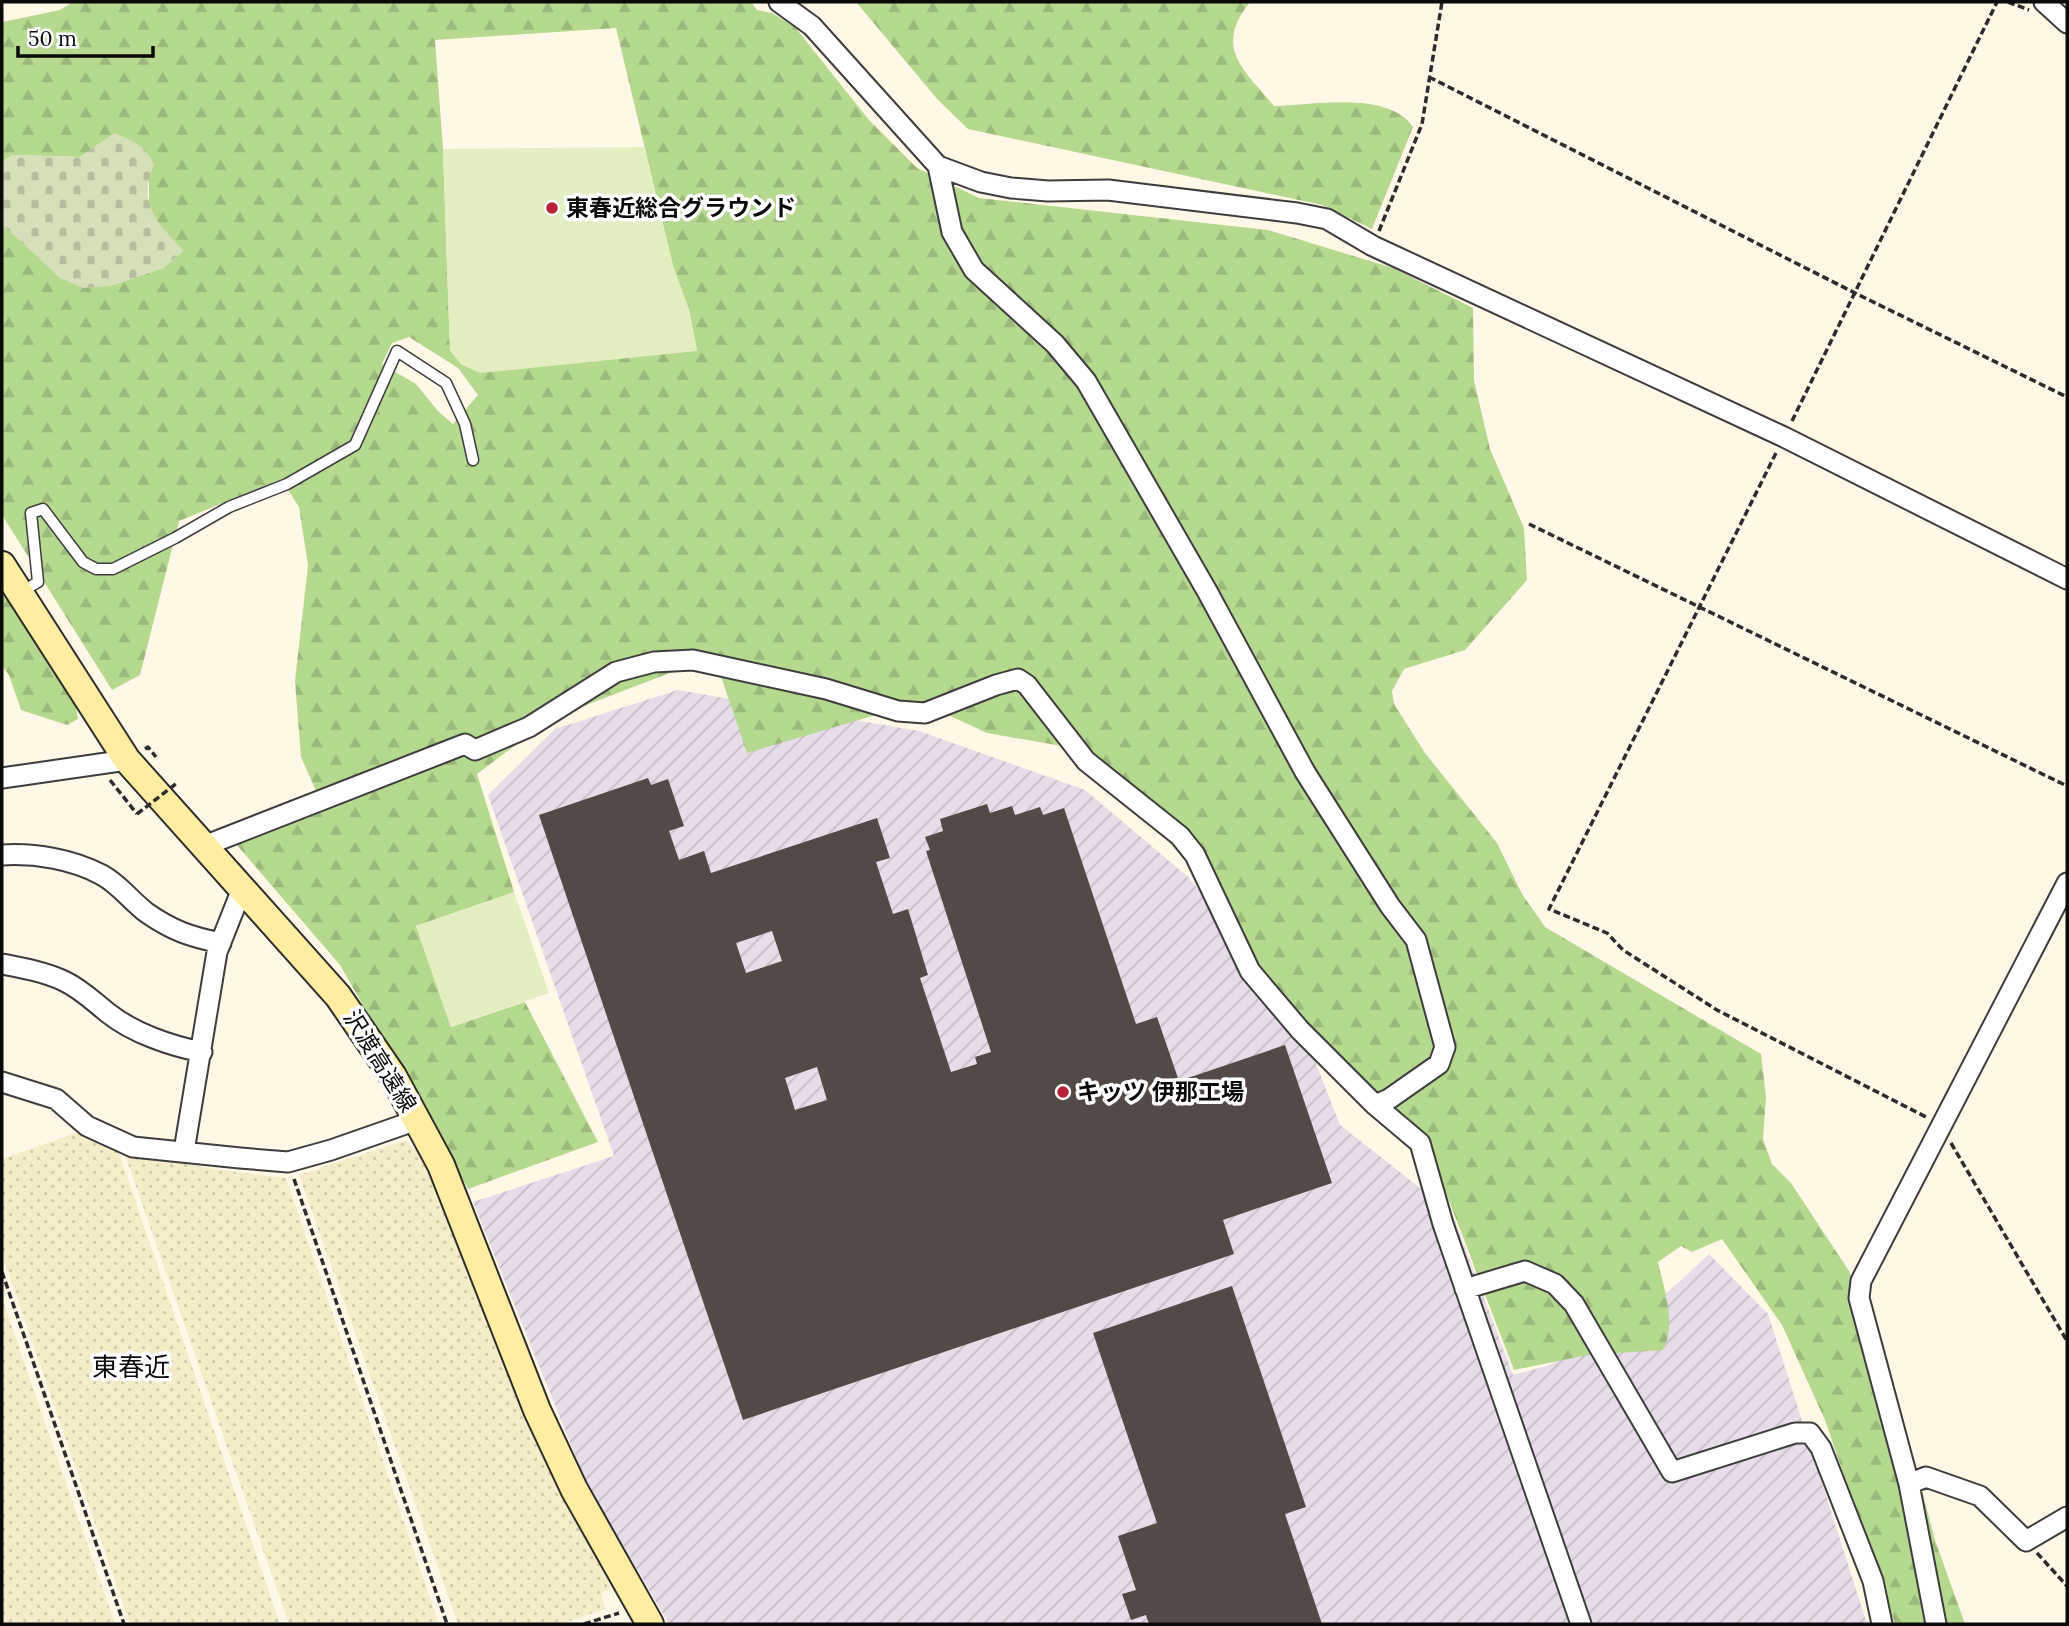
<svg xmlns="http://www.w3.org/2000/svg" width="2069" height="1626" font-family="Lora,'Noto Sans JP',serif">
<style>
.industrial{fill:url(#industrial-furrows)}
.farmland{fill:url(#farmland-dots)}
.forest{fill:url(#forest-firs);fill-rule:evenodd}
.cemetery{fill:url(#cemetery-stones)}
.pitch{fill:#e3efc3}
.building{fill:#524a46;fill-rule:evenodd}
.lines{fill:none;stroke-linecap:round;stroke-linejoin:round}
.lane-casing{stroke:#3d3d3d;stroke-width:13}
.street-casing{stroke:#3d3d3d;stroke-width:23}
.secondary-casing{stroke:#2c2c2c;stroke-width:30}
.path{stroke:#2c2c2c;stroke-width:3.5;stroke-dasharray:7 3.5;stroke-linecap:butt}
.lane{stroke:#fff;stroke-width:10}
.street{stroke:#fff;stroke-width:19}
.secondary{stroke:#ffeea1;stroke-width:26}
.path-bridge{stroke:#2c2c2c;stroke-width:3.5;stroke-dasharray:7 3.5;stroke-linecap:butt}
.poi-dot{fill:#b92234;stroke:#fff;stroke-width:2.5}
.labels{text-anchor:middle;stroke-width:7;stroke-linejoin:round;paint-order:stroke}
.poi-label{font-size:23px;font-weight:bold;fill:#0a0a0a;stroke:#fff;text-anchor:start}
.street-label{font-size:23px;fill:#0a0a0a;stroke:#fff}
.quarter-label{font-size:26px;fill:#0a0a0a;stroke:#fff}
</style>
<defs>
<pattern id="industrial-furrows" width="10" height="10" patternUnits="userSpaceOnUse" patternTransform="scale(1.75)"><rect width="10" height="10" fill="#e7dde9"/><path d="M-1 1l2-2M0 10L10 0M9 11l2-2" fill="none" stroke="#c5bcc6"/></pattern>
<pattern id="farmland-dots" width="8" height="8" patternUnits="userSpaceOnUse" patternTransform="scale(1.75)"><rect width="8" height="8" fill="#f4edc7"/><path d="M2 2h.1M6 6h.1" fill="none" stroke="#d0caaa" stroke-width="1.8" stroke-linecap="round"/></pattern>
<pattern id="forest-firs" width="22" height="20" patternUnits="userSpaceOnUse" patternTransform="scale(1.75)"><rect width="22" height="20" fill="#b6d990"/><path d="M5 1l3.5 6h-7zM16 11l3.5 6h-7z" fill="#9bb97b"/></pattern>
<pattern id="cemetery-stones" width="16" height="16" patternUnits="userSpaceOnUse" patternTransform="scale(1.75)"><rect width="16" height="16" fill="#d5dfba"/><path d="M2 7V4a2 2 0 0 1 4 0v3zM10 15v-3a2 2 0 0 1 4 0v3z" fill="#b6be9f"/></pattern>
</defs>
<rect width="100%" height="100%" fill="#fff8e6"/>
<path class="industrial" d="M 678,690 L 919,731 L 1085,790 L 1188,877 L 1292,1002 L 1340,1125 L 1452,1213 L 1513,1375 L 1547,1366 L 1630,1327 L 1709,1254 L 1768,1314 L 1867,1624 L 669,1624 L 586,1482 L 473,1202 L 614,1156 L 488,795 L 555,729 Z"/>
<path class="farmland" d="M 78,1132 L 118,1150 L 280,1624 L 130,1624 L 2,1255 L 2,1159 Z
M 405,1140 L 420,1154 L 611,1589 L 601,1592 L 605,1609 L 561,1624 L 458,1624 L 299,1175 Z
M 124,1152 L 214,1169 L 286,1178 L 439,1624 L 289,1624 Z
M 2,1298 L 115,1624 L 2,1624 Z"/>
<path class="forest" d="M 73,2 L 751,2 L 757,10 L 772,13 L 795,27 L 869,120 L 917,168 L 979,198 L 1268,230 L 1393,268 L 1473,308 L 1474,380 L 1490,449 L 1524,528 L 1527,580 L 1465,650 L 1404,669 L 1392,691 L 1394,704 L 1425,753 L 1497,843 L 1522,894 L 1545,927 L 1761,1054 L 1766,1097 L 1763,1139 L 1772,1164 L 1791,1183 L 1849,1271 L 1887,1358 L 1935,1540 L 1965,1624 L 1895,1624 L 1825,1420 L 1782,1325 L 1722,1239 L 1692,1252 L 1681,1246 L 1658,1262 C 1664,1290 1677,1323 1663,1350 L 1588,1355 L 1514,1370 L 1425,1138 L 1310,1031 L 1259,973 L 1223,902 L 1085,750 L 987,733 L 920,702 L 747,753 L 714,656 L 550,719 L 477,774 L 514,892 L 416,926 L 451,1027 L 525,1002 L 598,1142 L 468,1189 L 340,965 L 236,844 L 325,811 L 301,757 L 295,681 L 308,565 L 299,507 L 281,479 L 179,521 L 140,675 L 112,690 L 2,515 L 2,222 L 60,278 L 110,286 L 163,268 L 183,251 L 154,219 L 149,206 L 149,177 L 115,133 L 80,157 L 13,155 L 2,162 L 2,22 L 60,10 ZM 616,28 L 673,266 L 689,310 L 697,351 L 450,351 L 443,149 L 435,40 ZM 409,337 L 458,368 L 478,395 L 453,424 L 438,411 L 416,384 L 382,364 L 392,343 Z
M 856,2 L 1250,2 C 1213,49 1244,69 1274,106 C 1312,105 1389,90 1413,127 L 1372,229 L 1322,205 L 968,129 L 938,100 Z
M 2,585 L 74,699 L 78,719 L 67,725 L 21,710 L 9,675 L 2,666 Z"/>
<path class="cemetery" d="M 115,133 C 134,141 146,146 154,165 C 136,204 159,224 183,251 L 163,268 L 110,286 L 84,288 L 60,278 L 3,225 L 2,162 L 13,155 L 80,157 Z"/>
<path class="pitch" d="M 644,147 L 673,266 L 689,310 L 697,351 L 480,373 L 462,365 L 450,351 L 443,149 Z
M 514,892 L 549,993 L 451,1027 L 416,926 Z"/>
<path class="building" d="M 648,778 L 651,785 L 668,779 L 684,826 L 669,831 L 679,860 L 704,851 L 711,873 L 877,818 L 890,858 L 876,862 L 893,914 L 908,909 L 928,975 L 920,978 L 951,1072 L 977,1064 L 975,1057 L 991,1052 L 926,851 L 930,850 L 925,837 L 943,831 L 940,819 L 987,804 L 990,813 L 1012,806 L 1015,815 L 1040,807 L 1043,815 L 1064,808 L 1136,1024 L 1157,1017 L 1179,1081 L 1285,1045 L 1332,1183 L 1223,1220 L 1234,1254 L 743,1420 L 539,815 ZM 772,931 L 782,961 L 746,973 L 736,943 ZM 817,1067 L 827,1100 L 795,1110 L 785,1078 Z
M 1232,1286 L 1306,1507 L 1285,1514 L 1322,1624 L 1149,1624 L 1146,1615 L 1131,1620 L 1122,1594 L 1136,1590 L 1118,1536 L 1157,1523 L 1093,1333 Z"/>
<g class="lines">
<g class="lane-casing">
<path id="lane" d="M 21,592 L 38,582 L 31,513 L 43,509 L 83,562 L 96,569 L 113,569 L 175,538 L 229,507 L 287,484 L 355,445 L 397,351 L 446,383 L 465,424 L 473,460"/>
</g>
<g class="street-casing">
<path id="street" d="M 779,2 L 812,26 L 938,166 L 981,182 L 1011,188 L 1048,191 L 1108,190 L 1297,213 L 1327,219 L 1373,246 L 1784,437 L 2067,579
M 2044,2 L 2067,23
M 938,166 L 952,232 L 974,270 L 1055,344 L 1086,381 L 1207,591 L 1305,772 L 1390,906 L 1416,940 L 1445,1047 L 1439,1064 L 1389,1099 L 1375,1105
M 2,778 L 127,760
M 204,846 L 465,744 L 475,750 L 529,727 L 616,672 L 654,662 L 693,660 L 826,689 L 898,711 L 925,713 L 996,685 L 1018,679 L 1027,685 L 1086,761 L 1180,836 L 1195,855 L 1250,971 L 1300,1030 L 1375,1105 L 1420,1143 L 1443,1224 L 1581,1624
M 2,855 C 35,853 72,859 102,875 C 119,884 131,901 147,913 C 173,931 191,937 221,943
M 2,964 C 23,968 45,972 64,981 C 81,989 93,1001 108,1013 C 133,1033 171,1046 202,1052
M 2,1082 L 56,1099 L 87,1126 L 133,1147 L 240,1158 L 288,1162 L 331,1150 L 417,1120
M 184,1151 L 217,952 L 242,889
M 1465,1289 L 1525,1271 L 1555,1284 L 1574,1304 L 1672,1472 L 1795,1433 L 1810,1433 L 1821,1448 L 1873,1581 L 1882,1624
M 1909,1484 L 1926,1477 L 1980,1496 L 2026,1541 L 2067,1517
M 1936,1624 L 1909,1484 L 1859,1298 L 1861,1281 L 2067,883"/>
</g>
<g class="secondary-casing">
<path id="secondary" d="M 2,565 L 127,760 L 338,996 L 393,1076 L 441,1165 L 537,1410 L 574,1489 L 650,1624"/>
</g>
<path class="path" d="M 2008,2 L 2029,10
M 1429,77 L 1855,293 L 2067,397
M 1379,231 L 1422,124 L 1442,2
M 1792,421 L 1997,2
M 1776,453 L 1549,909 L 1607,933 L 1623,950 L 1717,1010 L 1928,1118
M 1529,524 L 2067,786
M 145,749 L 148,747 L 156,757
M 110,780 L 137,814
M 1951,1143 L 2067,1341
M 294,1179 L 447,1624
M 2,1272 L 124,1624
M 2037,1553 L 2067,1586
M 584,1624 L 619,1613"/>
<use href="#lane" class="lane"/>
<use href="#street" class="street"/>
<use href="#secondary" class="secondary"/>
<path class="path-bridge" d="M 137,814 L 177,783"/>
</g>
<g class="poi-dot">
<circle cx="552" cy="208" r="7"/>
<circle cx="1063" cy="1092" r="7"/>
</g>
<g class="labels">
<g class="poi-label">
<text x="566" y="216">東春近総合グラウンド</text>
<text x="1077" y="1100">キッツ 伊那工場</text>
</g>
<g class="street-label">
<text transform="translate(380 1061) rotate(58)" y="8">沢渡高遠線</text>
</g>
<g class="quarter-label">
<text x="131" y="1376">東春近</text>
</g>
</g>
<rect width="2069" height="1626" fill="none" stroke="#0a0a0a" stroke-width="7"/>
<path d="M18 46v10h135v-10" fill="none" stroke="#0a0a0a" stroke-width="3.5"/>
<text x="28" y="46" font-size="21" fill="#0a0a0a" stroke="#ffffff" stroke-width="5" paint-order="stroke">50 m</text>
</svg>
